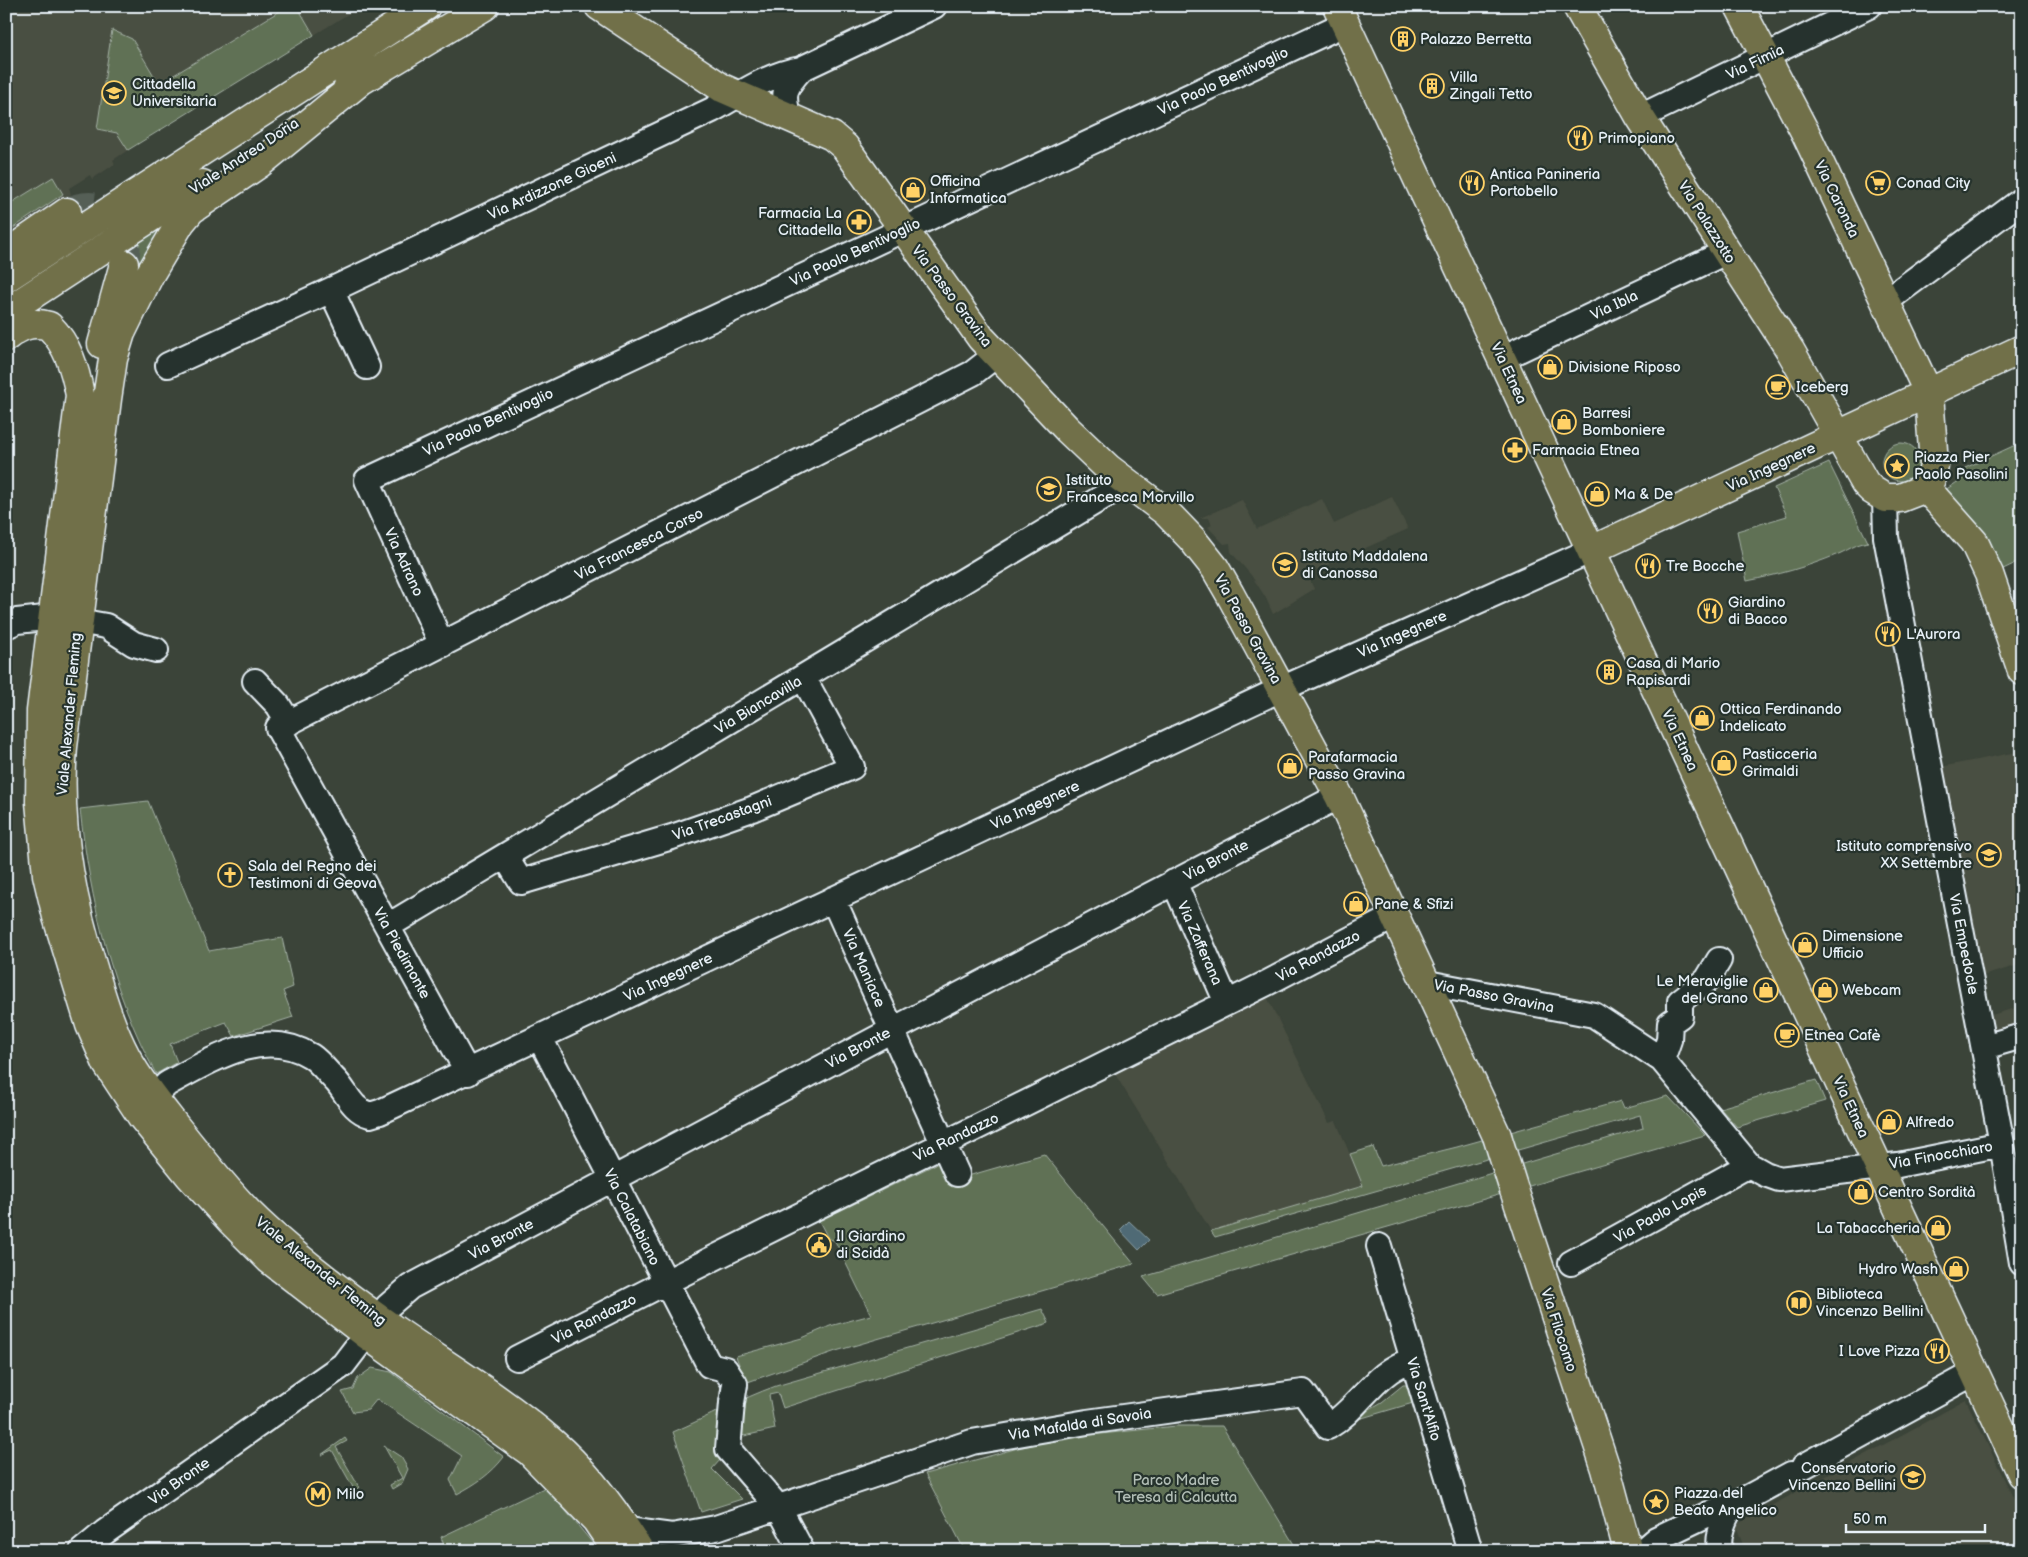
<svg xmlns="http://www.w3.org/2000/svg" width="2028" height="1557" font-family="'Balsamiq Sans',sans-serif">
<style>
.built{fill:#4a4f42}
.green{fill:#607154;stroke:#a4b1a6}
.water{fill:#4f6b75;stroke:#8ca1a9}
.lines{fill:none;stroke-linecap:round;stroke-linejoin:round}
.major-tunnel{stroke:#555e56;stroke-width:28;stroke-dasharray:28 14;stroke-linecap:butt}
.minor-casing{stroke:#e8f1f8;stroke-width:28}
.major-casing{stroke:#e8f1f8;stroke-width:31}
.minor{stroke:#26332d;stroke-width:24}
.major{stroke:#71704a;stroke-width:28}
.minor-bridge-casing{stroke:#e8f1f8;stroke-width:28;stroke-linecap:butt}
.major-bridge-casing{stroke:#e8f1f8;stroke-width:31;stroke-linecap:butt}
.minor-bridge{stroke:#26332d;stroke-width:24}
.major-bridge{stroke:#71704a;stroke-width:28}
.labels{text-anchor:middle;stroke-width:4.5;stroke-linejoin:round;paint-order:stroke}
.poi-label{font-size:15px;fill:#e8f1f8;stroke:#26332d;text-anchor:start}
.street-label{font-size:15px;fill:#e8f1f8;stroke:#26332d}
.park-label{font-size:15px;fill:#b2beb6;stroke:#26332d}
</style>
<rect width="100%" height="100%" fill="#3b4439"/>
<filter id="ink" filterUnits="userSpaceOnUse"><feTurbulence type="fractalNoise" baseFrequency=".02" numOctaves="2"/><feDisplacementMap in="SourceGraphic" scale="10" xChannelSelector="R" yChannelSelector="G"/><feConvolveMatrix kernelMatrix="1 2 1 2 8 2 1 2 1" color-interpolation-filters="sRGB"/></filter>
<g filter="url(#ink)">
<path class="built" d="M 6,6 L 361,6 L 128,150 L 113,160 L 115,164 L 92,179 L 90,175 L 69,188 L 71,194 L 69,196 L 6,239 Z
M 1392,497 L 1408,529 L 1307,574 L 1314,589 L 1273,614 L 1266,598 L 1251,575 L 1231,552 L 1230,543 L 1224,544 L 1208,527 L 1212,525 L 1209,518 L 1200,518 L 1242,500 L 1257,529 L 1322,499 L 1334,524 Z
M 2022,751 L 2022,964 L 1979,977 L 1941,767 Z
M 1267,997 L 1329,1123 L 1336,1121 L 1363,1186 L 1211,1231 L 1115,1074 Z
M 2022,1006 L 2022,1024 L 1989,1034 L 1985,1017 Z
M 1966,1400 L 2022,1516 L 2022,1543 L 2006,1551 L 1745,1551 L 1736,1525 Z"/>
<path class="green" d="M 288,6 L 297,6 L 314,35 L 128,150 L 117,133 L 97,129 L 112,30 L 132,39 L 159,84 Z
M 53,177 L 63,194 L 6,233 L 6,206 Z
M 170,221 L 115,321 L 138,256 L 139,243 Z
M 2022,442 L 2022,560 L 1999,571 L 1990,541 L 1945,490 L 1965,477 L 1965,468 Z
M1882 462a19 19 0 1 1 38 0a19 19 0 1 1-38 0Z
M 1829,463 L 1868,542 C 1855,544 1847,551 1836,555 C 1807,567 1777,575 1747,581 L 1737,531 L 1787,516 L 1774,488 Z
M 148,801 L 209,951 L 282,938 L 293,987 L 283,991 L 293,1017 L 234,1036 L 226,1022 L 170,1044 L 177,1062 L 156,1074 C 112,992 90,901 80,809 Z
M 1816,1080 L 1825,1101 L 1737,1127 L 1720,1108 Z
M 1668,1096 L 1705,1135 L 1157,1294 L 1143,1277 L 1643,1128 L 1640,1115 L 1215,1237 L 1211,1231 L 1363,1186 L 1350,1154 L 1373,1147 L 1381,1166 L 1457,1147 L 1621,1101 L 1624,1108 Z
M 1044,1154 L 1134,1264 L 836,1351 L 742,1384 L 743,1376 L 736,1356 L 802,1338 L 830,1326 L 871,1315 L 835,1241 L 828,1238 L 819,1221 L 938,1163 L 947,1182 Z
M 1042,1309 L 1049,1323 L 783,1408 L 778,1393 L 769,1395 L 775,1429 L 744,1436 L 736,1428 L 724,1430 L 721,1459 L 712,1469 L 742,1499 L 701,1512 L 673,1432 C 708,1417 740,1399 776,1386 Z
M 372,1368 L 391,1372 L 504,1457 C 491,1474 476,1484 457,1494 L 450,1480 L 462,1456 L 377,1399 L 368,1410 L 353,1412 L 342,1392 L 353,1389 L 358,1378 Z
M 1403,1385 L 1407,1385 L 1413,1403 L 1345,1423 L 1382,1402 Z
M 1176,1426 L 1222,1426 L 1298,1551 L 965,1551 L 925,1474 L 1018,1448 L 1064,1438 Z
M 345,1438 L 347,1441 L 336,1447 L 359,1487 L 355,1491 L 332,1450 L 321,1455 Z
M 384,1446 L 401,1457 L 408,1469 L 402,1483 L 392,1489 L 390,1485 L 402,1478 Z
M 546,1487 L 599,1551 L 446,1551 L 441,1537 Z"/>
<path class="water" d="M 1129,1221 L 1149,1240 L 1139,1250 L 1120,1230 Z"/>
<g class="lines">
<path class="major-tunnel" d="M 67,212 C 106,192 135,226 124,264"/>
<g class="minor-casing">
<path id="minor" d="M 789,117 C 781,93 785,87 801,69
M 1640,117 L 1869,6
M 331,290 L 367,367
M 1886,301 L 2022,200
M 1502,358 L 1726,252
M 168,365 L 331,290 L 712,110 C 741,94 768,74 801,69 L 934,6
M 1885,498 L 1886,537 L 2002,1144 L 2022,1263
M 78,621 L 106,626 L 134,644 L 156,650
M 6,626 L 17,621 L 54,617
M 442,645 L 367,480 L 1344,24
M 255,681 L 278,705 L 289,723
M 505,856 L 521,882 L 672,837 L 752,809 L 852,767 L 803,677
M 1174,882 L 1227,1003
M 833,899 L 957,1174
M 386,924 L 398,920 L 1128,482
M 1427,983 L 1594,1015 L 1662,1060 L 1749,1165 L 1765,1174 L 1779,1179 L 1898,1165 L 2002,1144
M 540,1038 L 709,1365 L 725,1369 L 735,1384
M 1984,1047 L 2022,1036
M 1662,1060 L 1669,1040 L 1670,1023 L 1680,1016 L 1680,1001 L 1707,980 L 1719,960
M 468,1073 L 278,728 L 973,373 L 996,355
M 144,1114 L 160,1091 L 167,1084 C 210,1061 262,1026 311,1056 C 320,1062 328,1073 336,1081 C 347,1093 352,1110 370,1115 L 380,1112 L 1281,689 L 1592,550
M 1379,1246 L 1470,1551
M 1571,1263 L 1749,1165
M 517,1358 L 678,1276 L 1267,983 L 1395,916
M 732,1403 L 728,1449 L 779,1508 L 802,1551
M 1804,1466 L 1974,1373
M 627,1530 L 672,1536 L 716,1528 L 972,1442 L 1087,1422 L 1303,1392 L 1328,1427 C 1360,1408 1375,1370 1413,1360
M 82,1551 L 105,1532 L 343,1365 L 388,1306 L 410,1287 L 881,1036 L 1339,796
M 1642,1551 L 1656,1539 L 1715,1511 L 1732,1506 L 1791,1474
M 1720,1551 C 1717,1536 1724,1519 1732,1506"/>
</g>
<g class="major-casing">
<path id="major" d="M 599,6 L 722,88 L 832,136 L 845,147 L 981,338 L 1068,430 L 1108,468 L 1166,512 L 1192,539 L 1215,568 L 1230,594 L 1339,796 L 1497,1136
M 1337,6 L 2022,1474
M 1577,6 L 1640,117 L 1790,350 L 1865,483 L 1872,490 L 1885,498 L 1900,498 L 1926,488 L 1931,479 L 1934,465 L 1929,394 L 1806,134 L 1739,6
M 363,79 L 259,164 L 191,210 L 181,222 L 150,274 L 121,333 L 113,359 L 107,399 L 63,747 C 57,823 70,896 93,968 C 102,998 111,1028 126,1056 C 140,1082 159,1105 177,1128 C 200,1157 223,1186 248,1212 C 288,1252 336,1288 382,1321 C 438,1361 499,1396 552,1442 C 587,1472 616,1512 640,1551
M 347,89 L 485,6
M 6,254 L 67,212
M 6,278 L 426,6
M 6,312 L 202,184
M 6,337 C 20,326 31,321 49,326 C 68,345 75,369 80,395 L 41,711 L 40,802 L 47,875 L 57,917 L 90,1025 L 107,1064 L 142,1117 L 189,1175 L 231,1221 L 270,1260 L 367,1335 L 530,1452 L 596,1520 L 617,1551
M 102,344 L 124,264
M 1926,488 L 1974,542 L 1989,574 L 2022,671
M 1592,550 L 2022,349
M 1514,1190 L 1606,1469 L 1628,1551"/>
</g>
<use href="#minor" class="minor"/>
<use href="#major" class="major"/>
<g class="minor-bridge-casing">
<path id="minor-bridge" d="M 732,1403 L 735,1384"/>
</g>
<g class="major-bridge-casing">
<path id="major-bridge" d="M 1497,1136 L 1514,1190"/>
</g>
<use href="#minor-bridge" class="minor-bridge"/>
<use href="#major-bridge" class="major-bridge"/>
</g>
</g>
<defs>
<g id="building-ring" transform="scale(1.25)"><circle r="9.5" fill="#26332d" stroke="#ffd166" stroke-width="1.5"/><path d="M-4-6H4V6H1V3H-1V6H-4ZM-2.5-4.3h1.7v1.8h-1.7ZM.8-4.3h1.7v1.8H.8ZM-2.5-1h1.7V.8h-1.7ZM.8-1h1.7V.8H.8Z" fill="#ffd166"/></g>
<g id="university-ring" transform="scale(1.25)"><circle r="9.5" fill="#26332d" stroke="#ffd166" stroke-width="1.5"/><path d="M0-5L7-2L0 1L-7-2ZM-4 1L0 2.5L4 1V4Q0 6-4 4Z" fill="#ffd166"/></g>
<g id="restaurant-ring" transform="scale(1.25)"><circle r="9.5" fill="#26332d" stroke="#ffd166" stroke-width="1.5"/><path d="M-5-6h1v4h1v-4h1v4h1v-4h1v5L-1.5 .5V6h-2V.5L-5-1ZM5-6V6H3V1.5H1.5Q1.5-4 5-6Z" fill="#ffd166"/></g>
<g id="supermarket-ring" transform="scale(1.25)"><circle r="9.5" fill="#26332d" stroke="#ffd166" stroke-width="1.5"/><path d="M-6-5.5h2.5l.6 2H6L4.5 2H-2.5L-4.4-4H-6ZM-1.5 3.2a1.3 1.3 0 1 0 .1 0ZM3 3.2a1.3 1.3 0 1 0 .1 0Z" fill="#ffd166"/></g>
<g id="shop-ring" transform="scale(1.25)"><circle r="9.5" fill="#26332d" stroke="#ffd166" stroke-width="1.5"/><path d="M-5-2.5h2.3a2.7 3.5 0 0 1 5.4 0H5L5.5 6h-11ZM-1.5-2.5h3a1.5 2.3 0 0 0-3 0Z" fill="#ffd166"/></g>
<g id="pharmacy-ring" transform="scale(1.25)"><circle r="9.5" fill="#26332d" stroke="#ffd166" stroke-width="1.5"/><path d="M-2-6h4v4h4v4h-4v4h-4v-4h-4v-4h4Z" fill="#ffd166"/></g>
<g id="cafe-ring" transform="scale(1.25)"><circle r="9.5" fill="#26332d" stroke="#ffd166" stroke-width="1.5"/><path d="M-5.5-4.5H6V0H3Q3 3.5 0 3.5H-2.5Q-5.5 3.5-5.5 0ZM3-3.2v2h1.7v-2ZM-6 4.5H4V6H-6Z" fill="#ffd166"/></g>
<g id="sight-ring" transform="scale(1.25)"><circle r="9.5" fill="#26332d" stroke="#ffd166" stroke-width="1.5"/><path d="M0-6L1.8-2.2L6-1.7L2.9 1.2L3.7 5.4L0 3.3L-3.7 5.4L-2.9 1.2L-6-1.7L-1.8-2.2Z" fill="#ffd166"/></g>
<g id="school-ring" transform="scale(1.25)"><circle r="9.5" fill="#26332d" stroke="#ffd166" stroke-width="1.5"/><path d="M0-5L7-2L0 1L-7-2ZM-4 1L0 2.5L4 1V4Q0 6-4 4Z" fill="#ffd166"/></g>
<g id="church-ring" transform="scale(1.25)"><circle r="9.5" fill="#26332d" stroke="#ffd166" stroke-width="1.5"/><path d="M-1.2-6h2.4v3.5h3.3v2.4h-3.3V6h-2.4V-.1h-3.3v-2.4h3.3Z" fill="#ffd166"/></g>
<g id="civic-ring" transform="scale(1.25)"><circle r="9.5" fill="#26332d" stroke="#ffd166" stroke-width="1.5"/><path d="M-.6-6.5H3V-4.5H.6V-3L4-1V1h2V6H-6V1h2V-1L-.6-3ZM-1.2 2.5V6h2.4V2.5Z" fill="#ffd166"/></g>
<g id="library-ring" transform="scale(1.25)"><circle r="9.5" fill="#26332d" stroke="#ffd166" stroke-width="1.5"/><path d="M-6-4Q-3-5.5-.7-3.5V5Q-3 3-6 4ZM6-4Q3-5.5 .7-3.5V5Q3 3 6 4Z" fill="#ffd166"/></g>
<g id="metro-ring" transform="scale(1.25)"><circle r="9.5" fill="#26332d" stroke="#ffd166" stroke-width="1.5"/><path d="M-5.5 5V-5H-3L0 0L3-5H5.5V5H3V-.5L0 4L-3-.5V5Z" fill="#ffd166"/></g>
</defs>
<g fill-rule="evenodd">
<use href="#building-ring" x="1403" y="39"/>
<use href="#building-ring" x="1432" y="86"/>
<use href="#university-ring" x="114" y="93"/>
<use href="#restaurant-ring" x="1580" y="138"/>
<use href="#restaurant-ring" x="1472" y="183"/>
<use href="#supermarket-ring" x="1878" y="183"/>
<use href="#shop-ring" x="913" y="190"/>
<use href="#pharmacy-ring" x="859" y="222"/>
<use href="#shop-ring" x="1550" y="367"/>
<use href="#cafe-ring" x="1778" y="387"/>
<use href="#shop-ring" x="1564" y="422"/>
<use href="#pharmacy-ring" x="1515" y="450"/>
<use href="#sight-ring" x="1897" y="466"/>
<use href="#school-ring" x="1049" y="489"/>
<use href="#shop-ring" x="1597" y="494"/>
<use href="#school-ring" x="1285" y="565"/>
<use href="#restaurant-ring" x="1648" y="566"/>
<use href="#restaurant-ring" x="1710" y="611"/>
<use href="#restaurant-ring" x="1888" y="634"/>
<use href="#building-ring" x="1609" y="672"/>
<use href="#shop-ring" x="1702" y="718"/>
<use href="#shop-ring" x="1724" y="763"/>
<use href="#shop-ring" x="1290" y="766"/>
<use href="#school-ring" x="1989" y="855"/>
<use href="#church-ring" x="230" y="875"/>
<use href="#shop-ring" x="1356" y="904"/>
<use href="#shop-ring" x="1805" y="945"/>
<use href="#shop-ring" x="1766" y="990"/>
<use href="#shop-ring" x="1825" y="990"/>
<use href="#cafe-ring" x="1787" y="1035"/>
<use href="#shop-ring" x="1889" y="1122"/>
<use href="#shop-ring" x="1861" y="1192"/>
<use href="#shop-ring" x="1938" y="1228"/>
<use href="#civic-ring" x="819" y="1245"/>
<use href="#shop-ring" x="1956" y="1269"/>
<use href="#library-ring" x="1799" y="1303"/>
<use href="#restaurant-ring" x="1937" y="1351"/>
<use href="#university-ring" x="1913" y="1477"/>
<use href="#metro-ring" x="318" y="1494"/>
<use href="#sight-ring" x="1656" y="1502"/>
</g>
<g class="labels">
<g class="poi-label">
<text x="1420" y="44">Palazzo Berretta</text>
<text x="1450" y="82">Villa<tspan x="1450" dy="17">Zingali Tetto</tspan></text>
<text x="132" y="89">Cittadella<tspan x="132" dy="17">Universitaria</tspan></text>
<text x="1598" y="143">Primopiano</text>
<text x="1490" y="179">Antica Panineria<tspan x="1490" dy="17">Portobello</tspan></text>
<text x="930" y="186">Officina<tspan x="930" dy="17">Informatica</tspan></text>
<text x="1896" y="188">Conad City</text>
<text x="842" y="218" text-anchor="end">Farmacia La<tspan x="842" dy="17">Cittadella</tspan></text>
<text x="1568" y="372">Divisione Riposo</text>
<text x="1796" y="392">Iceberg</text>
<text x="1582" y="418">Barresi<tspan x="1582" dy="17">Bomboniere</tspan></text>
<text x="1532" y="455">Farmacia Etnea</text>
<text x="1914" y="462">Piazza Pier<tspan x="1914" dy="17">Paolo Pasolini</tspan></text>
<text x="1066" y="485">Istituto<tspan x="1066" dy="17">Francesca Morvillo</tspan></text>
<text x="1614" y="499">Ma &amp; De</text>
<text x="1302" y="561">Istituto Maddalena<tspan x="1302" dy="17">di Canossa</tspan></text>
<text x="1666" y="571">Tre Bocche</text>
<text x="1728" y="607">Giardino<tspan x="1728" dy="17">di Bacco</tspan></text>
<text x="1906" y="639">L'Aurora</text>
<text x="1626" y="668">Casa di Mario<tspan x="1626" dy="17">Rapisardi</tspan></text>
<text x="1720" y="714">Ottica Ferdinando<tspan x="1720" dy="17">Indelicato</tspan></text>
<text x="1742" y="759">Pasticceria<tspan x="1742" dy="17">Grimaldi</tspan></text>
<text x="1308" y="762">Parafarmacia<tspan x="1308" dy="17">Passo Gravina</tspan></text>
<text x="1972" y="851" text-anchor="end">Istituto comprensivo<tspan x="1972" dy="17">XX Settembre</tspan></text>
<text x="248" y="871">Sala del Regno dei<tspan x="248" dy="17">Testimoni di Geova</tspan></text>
<text x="1374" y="909">Pane &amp; Sfizi</text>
<text x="1822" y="941">Dimensione<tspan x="1822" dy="17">Ufficio</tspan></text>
<text x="1748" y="986" text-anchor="end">Le Meraviglie<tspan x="1748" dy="17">del Grano</tspan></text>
<text x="1842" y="995">Webcam</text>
<text x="1804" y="1040">Etnea Cafè</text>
<text x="1906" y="1127">Alfredo</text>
<text x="1878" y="1197">Centro Sordità</text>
<text x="1920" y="1233" text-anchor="end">La Tabaccheria</text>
<text x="836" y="1241">Il Giardino<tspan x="836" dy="17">di Scidà</tspan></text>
<text x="1938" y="1274" text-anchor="end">Hydro Wash</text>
<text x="1816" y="1299">Biblioteca<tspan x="1816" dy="17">Vincenzo Bellini</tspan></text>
<text x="1920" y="1356" text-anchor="end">I Love Pizza</text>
<text x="1896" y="1473" text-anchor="end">Conservatorio<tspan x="1896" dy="17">Vincenzo Bellini</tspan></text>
<text x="1674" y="1498">Piazza del<tspan x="1674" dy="17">Beato Angelico</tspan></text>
<text x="336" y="1499">Milo</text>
</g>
<g class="street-label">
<text transform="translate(1755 62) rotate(-26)" y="5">Via Fimia</text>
<text transform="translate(1223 81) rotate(-25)" y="5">Via Paolo Bentivoglio</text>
<text transform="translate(244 156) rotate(-33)" y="5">Viale Andrea Doria</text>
<text transform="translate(552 186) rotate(-25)" y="5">Via Ardizzone Gioeni</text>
<text transform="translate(1837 199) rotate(64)" y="5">Via Caronda</text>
<text transform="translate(1707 222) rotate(58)" y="5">Via Palazzotto</text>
<text transform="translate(855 252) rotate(-25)" y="5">Via Paolo Bentivoglio</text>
<text transform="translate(952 296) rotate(53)" y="5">Via Passo Gravina</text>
<text transform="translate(1614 305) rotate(-25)" y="5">Via Ibla</text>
<text transform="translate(1509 373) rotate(65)" y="5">Via Etnea</text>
<text transform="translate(488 422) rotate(-25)" y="5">Via Paolo Bentivoglio</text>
<text transform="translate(1771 467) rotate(-25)" y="5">Via Ingegnere</text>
<text transform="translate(639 544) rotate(-27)" y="5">Via Francesca Corso</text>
<text transform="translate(404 562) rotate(65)" y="5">Via Adrano</text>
<text transform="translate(1248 629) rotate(61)" y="5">Via Passo Gravina</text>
<text transform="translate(1402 634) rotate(-24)" y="5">Via Ingegnere</text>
<text transform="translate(758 705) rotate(-31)" y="5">Via Biancavilla</text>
<text transform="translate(69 714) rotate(-85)" y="5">Viale Alexander Fleming</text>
<text transform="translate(1680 740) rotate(65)" y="5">Via Etnea</text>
<text transform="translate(1035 805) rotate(-25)" y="5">Via Ingegnere</text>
<text transform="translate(722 818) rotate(-20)" y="5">Via Trecastagni</text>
<text transform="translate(1216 860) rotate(-28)" y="5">Via Bronte</text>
<text transform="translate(1200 943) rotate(66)" y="5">Via Zafferana</text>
<text transform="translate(1964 944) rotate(79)" y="5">Via Empedocle</text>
<text transform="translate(402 953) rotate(61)" y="5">Via Piedimonte</text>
<text transform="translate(1318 956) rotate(-28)" y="5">Via Randazzo</text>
<text transform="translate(864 968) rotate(66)" y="5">Via Maniace</text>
<text transform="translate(668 977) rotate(-25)" y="5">Via Ingegnere</text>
<text transform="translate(1494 996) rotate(11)" y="5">Via Passo Gravina</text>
<text transform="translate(858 1048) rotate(-28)" y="5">Via Bronte</text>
<text transform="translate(1851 1107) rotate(65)" y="5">Via Etnea</text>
<text transform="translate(956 1137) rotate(-26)" y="5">Via Randazzo</text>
<text transform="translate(1941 1155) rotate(-10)" y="5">Via Finocchiaro</text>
<text transform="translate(1660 1214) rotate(-29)" y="5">Via Paolo Lopis</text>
<text transform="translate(632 1217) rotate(63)" y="5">Via Calatabiano</text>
<text transform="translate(501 1239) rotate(-28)" y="5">Via Bronte</text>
<text transform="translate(321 1271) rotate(39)" y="5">Viale Alexander Fleming</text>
<text transform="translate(594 1319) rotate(-27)" y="5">Via Randazzo</text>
<text transform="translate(1559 1330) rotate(72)" y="5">Via Filocomo</text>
<text transform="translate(1424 1399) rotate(73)" y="5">Via Sant'Alfio</text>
<text transform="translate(1080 1424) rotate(-9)" y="5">Via Mafalda di Savoia</text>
<text transform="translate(179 1481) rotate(-35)" y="5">Via Bronte</text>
</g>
<g class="park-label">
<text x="1176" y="1485">Parco Madre<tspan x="1176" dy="17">Teresa di Calcutta</tspan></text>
</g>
</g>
<rect width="2028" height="1557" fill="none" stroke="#26332d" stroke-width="25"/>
<rect x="12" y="12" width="2003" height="1532" fill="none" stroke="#e8f1f8" stroke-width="2" filter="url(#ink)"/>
<path d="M1846 1524v8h139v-8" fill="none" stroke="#e8f1f8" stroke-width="2.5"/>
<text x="1853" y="1524" font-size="15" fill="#e8f1f8" stroke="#26332d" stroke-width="4" paint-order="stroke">50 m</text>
</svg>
